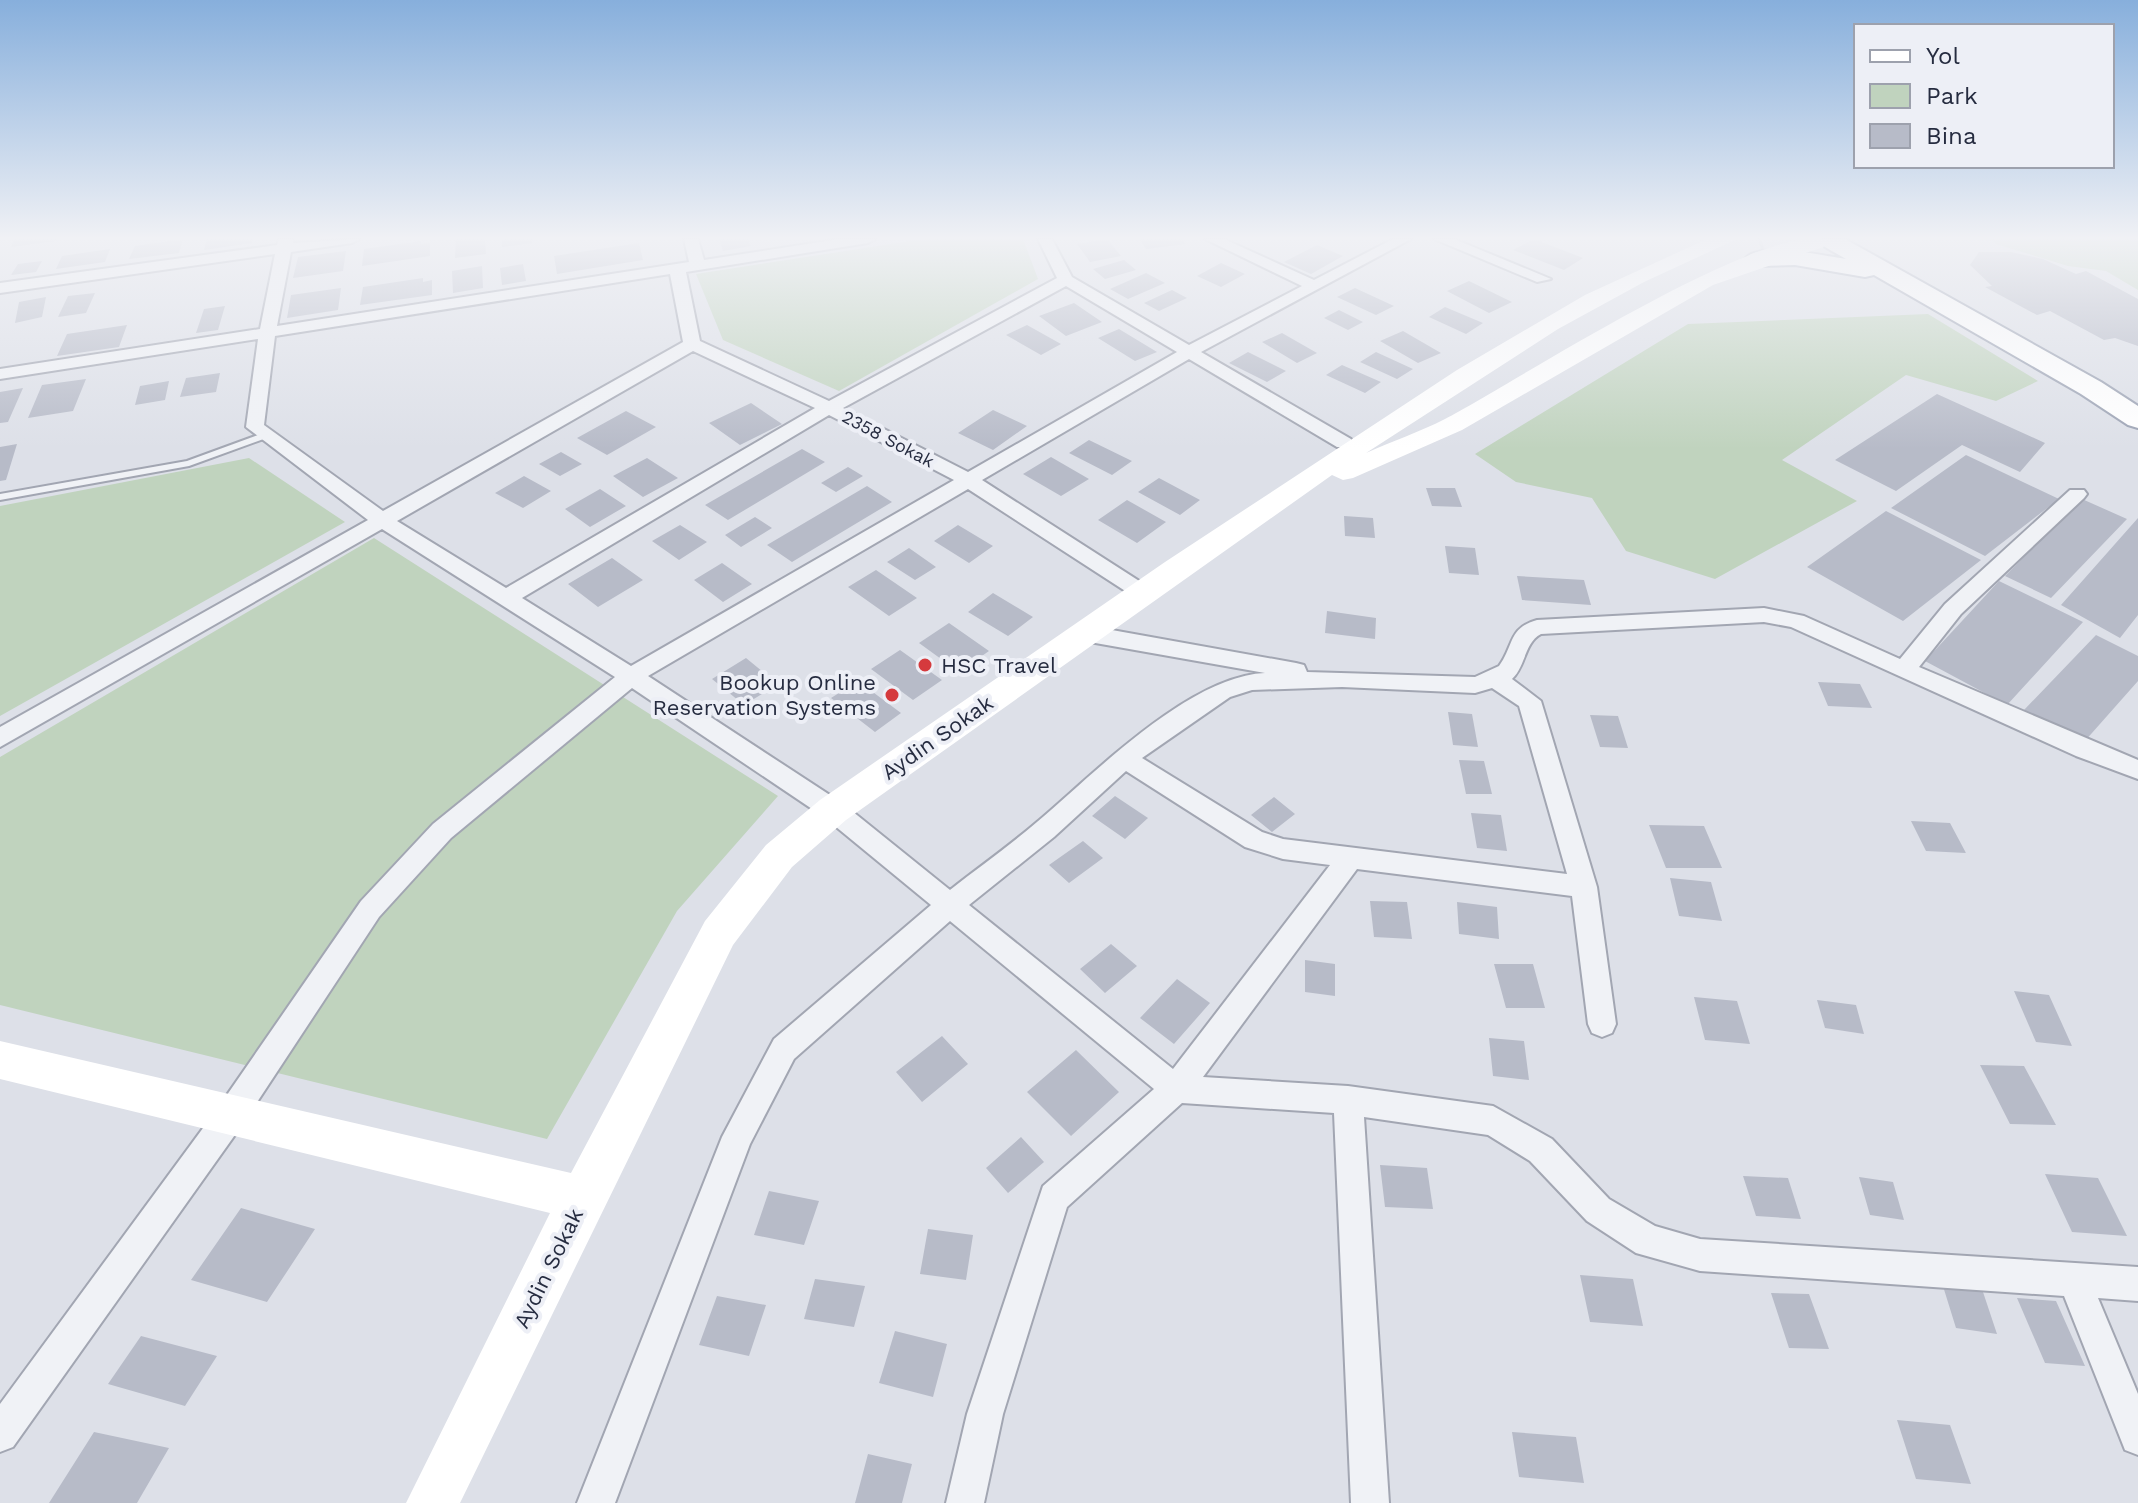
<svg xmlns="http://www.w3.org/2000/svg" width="2138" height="1503" font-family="'Work Sans',sans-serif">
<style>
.green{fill:#c0d3be}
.building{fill:#b7bbc8}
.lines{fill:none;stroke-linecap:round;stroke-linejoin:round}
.secondary-tunnel{stroke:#b8bcc6;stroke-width:24;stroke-dasharray:24 12;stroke-linecap:butt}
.lane-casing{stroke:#a2a6b2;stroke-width:4}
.street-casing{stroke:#a2a6b2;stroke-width:4}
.primary-casing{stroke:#9ca3b4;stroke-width:4}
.lane{fill:#f0f2f6;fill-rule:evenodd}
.street{fill:#f0f2f6;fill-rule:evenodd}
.secondary{fill:#fff;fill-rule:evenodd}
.primary{fill:#fff;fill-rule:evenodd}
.poi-dot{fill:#d53a3d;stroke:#edeff6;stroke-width:3}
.labels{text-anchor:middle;stroke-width:8;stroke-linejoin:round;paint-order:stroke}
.far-street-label{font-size:18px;fill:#262c40;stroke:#edeff6}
.poi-label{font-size:22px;fill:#262c40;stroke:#edeff6;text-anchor:start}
.street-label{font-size:22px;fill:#262c40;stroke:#edeff6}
</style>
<rect width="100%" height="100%" fill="#dde0e8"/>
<path class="green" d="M 923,239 L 1023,239 L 1038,279 L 839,391 L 723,340 L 696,274 Z
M 1990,239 L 2138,239 L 2138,290 L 2106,271 L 2068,266 L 1996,244 Z
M 1928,314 L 2038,381 L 1996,401 L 1906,375 L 1782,460 L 1857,501 L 1715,579 L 1626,551 L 1592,498 L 1516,482 L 1475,454 L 1688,324 Z
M 249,458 L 345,522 L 0,716 L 0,506 Z
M 374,538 L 778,796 L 677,911 L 547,1139 L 0,1005 L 0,757 Z"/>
<path class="building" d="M 15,239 L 56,239 L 56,241 L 11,247 Z
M 183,239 L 179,253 L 129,259 L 135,246 Z
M 207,239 L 253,239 L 252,243 L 204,250 Z
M 456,239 L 485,239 L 486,254 L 455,258 Z
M 502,239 L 532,239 L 532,243 L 502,247 Z
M 719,239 L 748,239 L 751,246 L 723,251 Z
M 1107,239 L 1121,256 L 1090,262 L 1077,244 Z
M 1139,239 L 1182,239 L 1186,244 L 1146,249 Z
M 1534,239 L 1583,258 L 1564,270 L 1513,250 Z
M 421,241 L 421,244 L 430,243 L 430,256 L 362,266 L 364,249 Z
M 639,243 L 643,260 L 557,274 L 554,256 Z
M 1317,245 L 1343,256 L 1311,274 L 1284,262 Z
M 110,249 L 105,262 L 56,269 L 62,256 Z
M 346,251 L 343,271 L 293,278 L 298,257 Z
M 1979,252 L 2011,252 L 2043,259 L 2076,274 L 2086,271 L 2138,299 L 2138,346 L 2115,338 L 2104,340 L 2050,311 L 2037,315 L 1985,287 L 1992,286 L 1970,265 Z
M 1124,260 L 1136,270 L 1105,279 L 1093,269 Z
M 42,261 L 36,272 L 11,275 L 18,264 Z
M 1221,263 L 1245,274 L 1221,287 L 1197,276 Z
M 523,264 L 526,281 L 502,285 L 500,268 Z
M 482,266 L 483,288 L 453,293 L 452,271 Z
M 1146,273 L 1165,283 L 1128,299 L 1110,289 Z
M 423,278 L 423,282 L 432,280 L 432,295 L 360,305 L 363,287 Z
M 1469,281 L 1512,302 L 1489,313 L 1447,291 Z
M 341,288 L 338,310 L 287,318 L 291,295 Z
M 1355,288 L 1394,306 L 1376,315 L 1337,297 Z
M 1172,290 L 1187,298 L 1159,311 L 1144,303 Z
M 95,293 L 86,313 L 58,317 L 68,296 Z
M 46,297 L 42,317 L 15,323 L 19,302 Z
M 1074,303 L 1102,322 L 1066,336 L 1039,316 Z
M 225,306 L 218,330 L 196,333 L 204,309 Z
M 1445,307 L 1483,323 L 1466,334 L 1429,317 Z
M 1339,310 L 1363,322 L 1348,330 L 1324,318 Z
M 127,325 L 119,347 L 57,356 L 67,334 Z
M 1027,325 L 1061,344 L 1041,355 L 1006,335 Z
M 1119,329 L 1157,352 L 1135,361 L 1098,338 Z
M 1403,331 L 1441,353 L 1418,363 L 1380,341 Z
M 1282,333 L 1317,353 L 1297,363 L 1262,342 Z
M 1248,352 L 1286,371 L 1267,382 L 1229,363 Z
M 1376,352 L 1413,369 L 1397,379 L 1360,362 Z
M 1342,365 L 1381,382 L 1365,393 L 1326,375 Z
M 220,373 L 216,392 L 180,397 L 186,378 Z
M 86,379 L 73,411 L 28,418 L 42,385 Z
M 169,381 L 165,400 L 135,405 L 140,386 Z
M 23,388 L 8,422 L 0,423 L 0,392 Z
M 1937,394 L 2045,443 L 2020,472 L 1962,445 L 1896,491 L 1835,460 Z
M 751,403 L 782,424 L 740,445 L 709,423 Z
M 993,410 L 1027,426 L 993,450 L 958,433 Z
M 626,411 L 656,427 L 607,455 L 577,438 Z
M 1089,440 L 1132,461 L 1112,475 L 1069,453 Z
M 17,444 L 6,480 L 0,481 L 0,447 Z
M 802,449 L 825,462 L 728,520 L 705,505 Z
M 561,452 L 582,464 L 560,476 L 539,464 Z
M 1966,455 L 2059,499 L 1985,556 L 1891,508 Z
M 1051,457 L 1089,479 L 1061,496 L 1023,474 Z
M 647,458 L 678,478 L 643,497 L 613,476 Z
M 848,467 L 863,476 L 836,492 L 821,483 Z
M 524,476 L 551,491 L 523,508 L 495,493 Z
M 1159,478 L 1200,500 L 1180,515 L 1138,492 Z
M 867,486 L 892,502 L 792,562 L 767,545 Z
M 1426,488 L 1455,488 L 1462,507 L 1432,506 Z
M 600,489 L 626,506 L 590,527 L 565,509 Z
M 2082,499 L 2127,519 L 2051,598 L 2005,576 Z
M 1127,500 L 1166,522 L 1137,543 L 1098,520 Z
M 1886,511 L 1981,560 L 1903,621 L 1807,567 Z
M 1344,516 L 1373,518 L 1375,538 L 1345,536 Z
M 755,517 L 772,528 L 741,547 L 725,535 Z
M 2138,518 L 2138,615 L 2120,638 L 2061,605 Z
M 680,525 L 707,542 L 679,560 L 652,541 Z
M 958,525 L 993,546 L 969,563 L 934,541 Z
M 1445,546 L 1475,548 L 1479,575 L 1449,573 Z
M 909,548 L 936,567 L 915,580 L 887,562 Z
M 612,558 L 643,580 L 598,607 L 568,584 Z
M 722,563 L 752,584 L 723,602 L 694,580 Z
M 876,570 L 917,598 L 889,616 L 848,587 Z
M 1517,576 L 1584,580 L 1591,605 L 1522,600 Z
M 1999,581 L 2083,622 L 2007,705 L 1925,661 Z
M 993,593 L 1033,617 L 1008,636 L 968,612 Z
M 1327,611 L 1376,618 L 1375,639 L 1325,633 Z
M 949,623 L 989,651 L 959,672 L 919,643 Z
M 2096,635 L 2138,656 L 2138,681 L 2084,742 L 2024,710 Z
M 900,650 L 942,680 L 913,700 L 871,669 Z
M 746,658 L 778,684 L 744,705 L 712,679 Z
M 858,681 L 901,713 L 875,732 L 831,698 Z
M 1818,682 L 1860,684 L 1872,708 L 1828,706 Z
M 1448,712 L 1472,714 L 1478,747 L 1453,745 Z
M 1590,715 L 1618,716 L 1628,748 L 1600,747 Z
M 1459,760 L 1484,761 L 1492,794 L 1466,794 Z
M 1115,796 L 1148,818 L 1125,839 L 1092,816 Z
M 1274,797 L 1295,814 L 1272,832 L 1251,815 Z
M 1471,813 L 1501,815 L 1507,851 L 1477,848 Z
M 1911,821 L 1950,823 L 1966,853 L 1926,851 Z
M 1649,825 L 1704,826 L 1722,868 L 1666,868 Z
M 1083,841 L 1103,858 L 1069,883 L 1049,865 Z
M 1670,878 L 1711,882 L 1722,921 L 1679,916 Z
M 1370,901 L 1407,902 L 1412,939 L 1374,937 Z
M 1457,902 L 1497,907 L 1499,939 L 1459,934 Z
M 1111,944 L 1137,966 L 1105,993 L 1080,969 Z
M 1305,960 L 1335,964 L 1335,996 L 1305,992 Z
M 1494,964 L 1533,964 L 1545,1008 L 1506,1008 Z
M 1177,979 L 1210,1003 L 1174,1044 L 1140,1018 Z
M 2014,991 L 2049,995 L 2072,1046 L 2036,1042 Z
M 1694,997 L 1737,1001 L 1750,1044 L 1705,1040 Z
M 1817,1000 L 1856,1005 L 1864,1034 L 1825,1028 Z
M 942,1036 L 968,1064 L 922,1102 L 896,1072 Z
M 1489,1038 L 1524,1041 L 1529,1080 L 1493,1076 Z
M 1076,1050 L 1119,1092 L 1071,1136 L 1027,1092 Z
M 1980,1065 L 2024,1066 L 2056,1125 L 2010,1124 Z
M 1021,1137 L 1044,1162 L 1008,1193 L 986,1168 Z
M 1380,1165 L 1427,1168 L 1433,1209 L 1385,1207 Z
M 2045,1174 L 2098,1178 L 2127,1236 L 2072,1232 Z
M 1743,1176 L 1788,1178 L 1801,1219 L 1756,1216 Z
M 1859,1177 L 1893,1182 L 1904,1220 L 1870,1215 Z
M 769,1191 L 819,1201 L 804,1245 L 754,1235 Z
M 241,1208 L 315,1229 L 267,1302 L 191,1280 Z
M 928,1229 L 973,1235 L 966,1280 L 920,1274 Z
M 1580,1275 L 1633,1279 L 1643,1326 L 1590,1322 Z
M 815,1279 L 865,1286 L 854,1327 L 804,1319 Z
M 1942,1283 L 1982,1289 L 1997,1334 L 1956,1328 Z
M 1771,1293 L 1809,1294 L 1829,1349 L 1789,1348 Z
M 717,1296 L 766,1305 L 749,1356 L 699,1345 Z
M 2017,1298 L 2056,1301 L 2085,1366 L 2045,1363 Z
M 895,1331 L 947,1344 L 933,1397 L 879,1383 Z
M 141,1336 L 217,1356 L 185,1406 L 108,1384 Z
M 1897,1420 L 1950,1425 L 1971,1484 L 1916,1479 Z
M 94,1432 L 169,1448 L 137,1503 L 49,1503 Z
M 1512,1432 L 1576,1437 L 1584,1483 L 1519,1477 Z
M 868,1454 L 912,1464 L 902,1503 L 855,1503 Z"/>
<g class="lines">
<path class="secondary-tunnel" d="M 1758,240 L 1761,239"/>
<g class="lane-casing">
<path id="lane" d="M 266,432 L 269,433 L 269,437 L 189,466 L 0,500 L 0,494 L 187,461 Z"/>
</g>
<g class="street-casing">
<path id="street" d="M 279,239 L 293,239 L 293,243 L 359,239 L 352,243 L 291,252 L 277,326 L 689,262 L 684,239 L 698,239 L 704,260 L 839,239 L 875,239 L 868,243 L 686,272 L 700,341 L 829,401 L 1057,278 L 1038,239 L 1052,239 L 1072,277 L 1189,345 L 1302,286 L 1205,239 L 1224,239 L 1314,280 L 1393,239 L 1411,239 L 1201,352 L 1351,439 L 1351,447 L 1337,447 L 1189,359 L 982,480 L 1147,586 L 1151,591 L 1147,596 L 1133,596 L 968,489 L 648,676 L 842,803 L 950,890 C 979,867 1009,846 1037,822 C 1094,774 1189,676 1265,673 L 1084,641 L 1073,633 L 1076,628 L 1084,625 L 1296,663 L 1304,665 L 1307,672 L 1475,677 L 1499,666 C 1514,646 1508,628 1537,620 L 1764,608 L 1804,616 L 1900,659 L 1945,604 L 2070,490 L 2084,490 L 2087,494 L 2084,498 L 1961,614 L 1919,667 L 2138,760 L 2138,779 L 2076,756 L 1791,627 L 1764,622 L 1541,634 C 1524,643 1526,666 1512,679 L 1541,701 L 1597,887 L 1616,1024 L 1612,1033 L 1602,1037 L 1592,1033 L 1588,1024 L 1572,896 L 1357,869 L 1203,1077 L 1348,1086 L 1493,1106 L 1552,1139 L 1609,1199 L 1655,1226 L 1700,1239 L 2138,1267 L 2138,1301 L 2098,1298 L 2138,1394 L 2138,1455 L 2125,1450 L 2064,1296 L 1700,1271 L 1636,1253 L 1587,1221 L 1530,1161 L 1488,1135 L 1364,1117 L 1389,1503 L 1351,1503 L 1334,1113 L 1182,1103 L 1067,1207 L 1003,1414 L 984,1503 L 946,1503 L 967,1414 L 1043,1186 L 1154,1089 L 950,921 L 794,1059 L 750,1144 L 615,1503 L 577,1503 L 722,1137 L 774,1039 L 931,905 L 824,817 L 632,688 L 451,838 L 379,917 L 242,1125 L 13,1447 L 0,1452 L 0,1404 L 220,1105 L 361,901 L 433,824 L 615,677 L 382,529 L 0,747 L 0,727 L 368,520 L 246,427 L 258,339 L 0,379 L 0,369 L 260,329 L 275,254 L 0,293 L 0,283 L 277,245 ZM 670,274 L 683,342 L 383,511 L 264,425 L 275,336 ZM 1066,286 L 1177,352 L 968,472 L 843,408 ZM 693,351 L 815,408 L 506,588 L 397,521 ZM 829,415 L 954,480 L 631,666 L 522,598 ZM 1342,687 L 1475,693 L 1492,688 L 1519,706 L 1567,874 L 1283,839 L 1262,832 L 1142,758 L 1230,697 L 1252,690 ZM 1126,771 L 1245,847 L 1283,859 L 1330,865 L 1173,1069 L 969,905 L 1054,837 Z
M 1434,239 L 1454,239 L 1551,279 L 1537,282 Z"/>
</g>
<g class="primary-casing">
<path id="primary" d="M 1823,239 L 1845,239 L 2101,382 L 2138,406 L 2138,428 L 2128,425 L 2081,394 L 1874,275 L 1865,277 L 1795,265 L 1757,266 L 1745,259 C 1758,241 1825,256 1846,259 L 1825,247 Z"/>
</g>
<use href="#lane" class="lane"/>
<use href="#street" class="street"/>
<path class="secondary" d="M 1707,239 L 1737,239 L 1644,282 L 1558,329 L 1366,453 C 1392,441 1420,432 1445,419 C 1511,385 1768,217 1829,241 L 1826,246 L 1713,285 L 1462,430 L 1353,478 L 1343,480 L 1332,475 L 846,820 L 792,867 L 733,945 L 460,1503 L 406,1503 L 550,1213 L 0,1079 L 0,1041 L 571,1173 L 705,921 L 766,845 L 820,800 L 1165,562 L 1457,370 L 1585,295 Z"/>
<use href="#primary" class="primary"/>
</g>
<linearGradient id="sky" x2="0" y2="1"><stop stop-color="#87afdc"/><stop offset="0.53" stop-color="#f0f1f5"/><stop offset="1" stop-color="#f0f1f5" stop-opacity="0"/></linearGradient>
<rect width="2138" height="449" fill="url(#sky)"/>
<g class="poi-dot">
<circle cx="925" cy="665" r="8"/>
<circle cx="892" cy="695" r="8"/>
</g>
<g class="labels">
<g class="far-street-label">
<text transform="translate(888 439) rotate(28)" y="6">2358 Sokak</text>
</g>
<g class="poi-label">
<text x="941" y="673">HSC Travel</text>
<text x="876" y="690" text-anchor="end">Bookup Online<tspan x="876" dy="25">Reservation Systems</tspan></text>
</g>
<g class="street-label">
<text transform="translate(937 737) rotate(-35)" y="8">Aydin Sokak</text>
<text transform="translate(548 1268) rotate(-64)" y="8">Aydin Sokak</text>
</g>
</g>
<rect x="1854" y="24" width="260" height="144" fill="#edeff6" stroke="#9da1ad" stroke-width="2"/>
<rect x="1870" y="50" width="40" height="12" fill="#ffffff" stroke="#9da1ad" stroke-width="2"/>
<text x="1926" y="64" font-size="24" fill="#262c40">Yol</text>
<rect x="1870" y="84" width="40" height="24" fill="#c0d3be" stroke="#9da1ad" stroke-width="2"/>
<text x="1926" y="104" font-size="24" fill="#262c40">Park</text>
<rect x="1870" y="124" width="40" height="24" fill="#b7bbc8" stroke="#9da1ad" stroke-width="2"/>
<text x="1926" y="144" font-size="24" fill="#262c40">Bina</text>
</svg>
